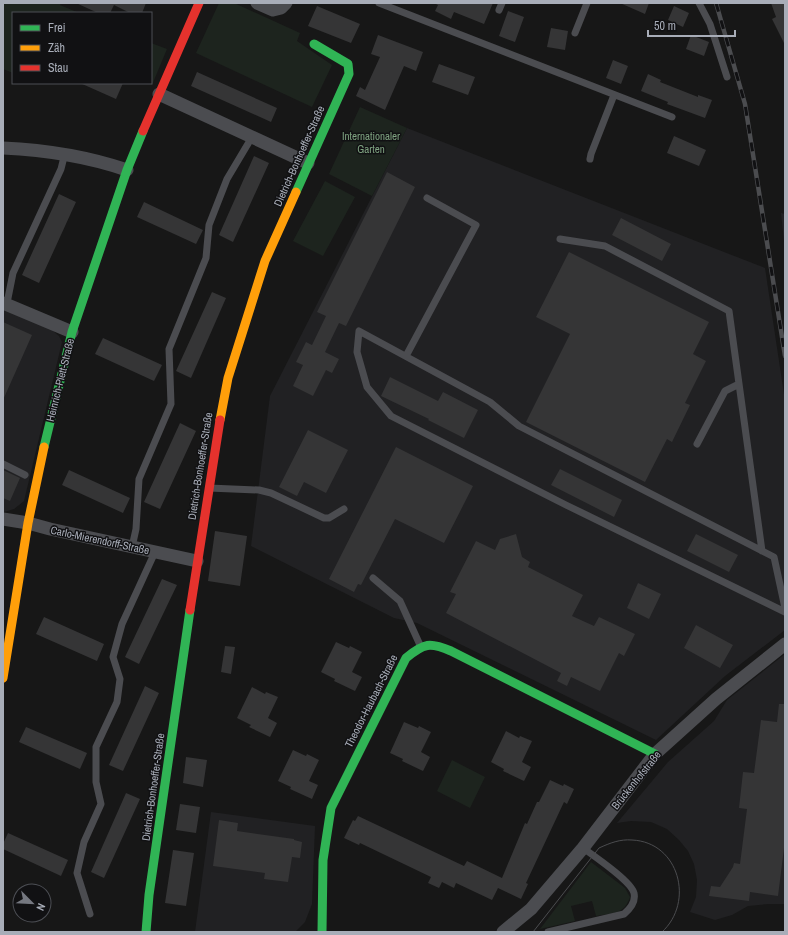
<svg xmlns="http://www.w3.org/2000/svg" width="788" height="935" font-family="'Archivo Narrow',sans-serif">
<style>
.built{fill:#212123}
.green{fill:#1d241e}
.building{fill:#353536}
.lines{fill:none;stroke-linecap:round;stroke-linejoin:round}
.lane{stroke:#4b4c50;stroke-width:7}
.street{stroke:#4b4c50;stroke-width:13}
.fast{stroke:#30b455;stroke-width:9}
.slow{stroke:#ff9f0a;stroke-width:9}
.jam{stroke:#e5322d;stroke-width:9}
.tram{stroke:#4b4c4f;stroke-width:1}
.rail-casing{stroke:#4b4c4f;stroke-width:4.5}
.rail{stroke:#111113;stroke-width:3;stroke-dasharray:9;stroke-linecap:butt}
.labels{text-anchor:middle;stroke-width:3;stroke-linejoin:round;paint-order:stroke}
.park-label{font-size:11px;fill:#7fa381;stroke:#111113}
.street-label{font-size:11px;fill:#a8adb8;stroke:#111113}
</style>
<rect width="100%" height="100%" fill="#171717"/>
<path class="built" d="M 407,128 L 765,268 L 785,401 L 785,630 L 725,676 L 656,740 L 417,623 L 394,618 L 251,546 L 270,396 Z
M 781,213 L 785,214 L 785,251 Z
M 3,308 L 52,330 L 59,336 L 62,342 L 24,501 L 14,509 L 4,512 Z
M 785,654 L 785,904 L 768,904 L 748,906 L 732,915 L 715,920 L 690,912 L 696,897 L 697,880 L 694,864 L 688,851 L 679,840 L 667,829 L 651,822 L 631,821 L 617,823 L 668,762 L 714,721 L 727,700 Z
M 211,812 L 315,826 L 312,904 L 305,922 L 296,931 L 291,932 L 195,932 Z"/>
<path class="green" d="M 3,3 L 61,3 L 60,5 L 79,13 L 13,13 L 13,73 L 3,69 Z
M 219,3 L 234,3 L 300,33 L 297,41 L 332,65 L 312,107 L 196,53 Z
M 151,43 L 167,49 L 152,85 L 149,83 L 151,83 Z
M 360,107 L 407,128 L 372,196 L 329,174 Z
M 325,181 L 355,197 L 323,256 L 293,241 Z
M 452,760 L 485,777 L 470,808 L 437,791 Z
M 591,862 L 625,888 L 630,897 C 624,915 612,913 596,916 L 592,901 L 571,906 L 575,921 L 540,929 Z"/>
<path class="building" d="M 76,3 L 146,3 L 142,13 L 130,13 L 114,5 L 110,13 L 98,13 Z
M 434,3 L 493,3 L 484,24 L 454,12 L 451,19 L 435,11 L 438,5 Z
M 620,3 L 649,3 L 645,14 Z
M 771,3 L 785,3 L 785,45 L 772,19 L 776,17 Z
M 317,6 L 360,24 L 351,43 L 308,26 Z
M 674,6 L 689,13 L 683,27 L 668,20 Z
M 508,11 L 524,17 L 515,42 L 499,36 Z
M 551,28 L 568,31 L 565,50 L 547,47 Z
M 378,35 L 423,52 L 416,71 L 404,66 L 385,110 L 356,96 L 360,87 L 365,90 L 380,57 L 371,54 Z
M 691,35 L 709,42 L 704,56 L 686,49 Z
M 613,60 L 628,66 L 621,84 L 606,78 Z
M 439,64 L 475,77 L 468,95 L 432,82 Z
M 197,72 L 277,108 L 271,122 L 191,86 Z
M 648,74 L 661,80 L 660,82 L 698,97 L 698,95 L 712,100 L 705,118 L 667,104 L 668,102 L 641,91 Z
M 80,83 L 123,83 L 116,99 Z
M 674,136 L 706,150 L 699,166 L 667,153 Z
M 254,156 L 269,163 L 233,242 L 219,235 Z
M 387,172 L 415,187 L 346,326 L 339,323 L 325,352 L 339,359 L 332,373 L 326,370 L 313,396 L 293,386 L 303,365 L 296,362 L 306,342 L 312,345 L 326,316 L 317,312 Z
M 59,194 L 76,202 L 39,283 L 22,275 Z
M 144,202 L 203,230 L 196,244 L 137,217 Z
M 621,218 L 671,244 L 662,261 L 612,235 Z
M 569,252 L 709,322 L 693,354 L 706,361 L 685,403 L 690,405 L 672,442 L 667,439 L 645,482 L 526,422 L 570,334 L 536,317 Z
M 212,292 L 226,298 L 191,378 L 176,371 Z
M 3,322 L 32,335 L 3,400 Z
M 103,338 L 162,365 L 154,381 L 95,354 Z
M 390,377 L 438,401 L 443,392 L 478,410 L 464,438 L 428,420 L 429,419 L 381,396 Z
M 180,423 L 196,431 L 160,509 L 144,502 Z
M 308,430 L 348,450 L 326,493 L 304,482 L 297,496 L 279,487 Z
M 396,447 L 473,486 L 444,543 L 395,519 L 361,585 L 358,584 L 354,592 L 329,579 Z
M 560,469 L 622,500 L 614,517 L 551,485 Z
M 3,470 L 20,478 L 10,501 L 3,498 Z
M 69,470 L 130,498 L 123,513 L 62,485 Z
M 215,531 L 247,536 L 240,586 L 208,581 Z
M 516,534 L 522,557 L 530,562 L 528,567 L 583,595 L 572,616 L 594,626 L 599,617 L 635,634 L 624,656 L 619,653 L 600,691 L 571,677 L 567,686 L 557,681 L 561,673 L 446,613 L 456,594 L 450,592 L 476,541 L 495,550 L 500,539 Z
M 696,534 L 738,555 L 729,572 L 687,551 Z
M 162,579 L 177,585 L 139,664 L 125,657 Z
M 638,583 L 661,594 L 649,619 L 627,608 Z
M 44,617 L 104,644 L 97,661 L 36,634 Z
M 696,625 L 733,645 L 720,668 L 684,648 Z
M 336,642 L 349,648 L 350,646 L 362,652 L 352,672 L 362,677 L 355,691 L 334,681 L 335,679 L 321,672 Z
M 225,646 L 235,647 L 231,674 L 221,672 Z
M 145,686 L 159,693 L 123,771 L 109,765 Z
M 252,687 L 265,694 L 266,692 L 278,697 L 268,718 L 277,723 L 270,737 L 249,727 L 251,725 L 237,718 Z
M 779,704 L 785,704 L 785,840 L 778,896 L 750,892 L 749,901 L 709,896 L 711,886 L 720,887 L 733,867 L 734,863 L 740,864 L 747,809 L 739,808 L 743,772 L 754,773 L 761,720 L 777,722 Z
M 404,722 L 418,728 L 419,726 L 431,732 L 421,752 L 430,757 L 423,771 L 402,761 L 403,759 L 390,753 Z
M 26,727 L 87,753 L 80,769 L 19,742 Z
M 506,731 L 519,738 L 520,736 L 532,741 L 522,762 L 531,767 L 524,781 L 503,771 L 504,769 L 491,762 Z
M 293,750 L 306,756 L 307,754 L 319,760 L 309,781 L 318,785 L 312,799 L 290,789 L 291,787 L 278,781 Z
M 186,757 L 207,760 L 203,787 L 183,783 Z
M 550,780 L 563,786 L 564,784 L 574,789 L 567,804 L 564,802 L 526,883 L 528,884 L 521,899 L 498,888 L 492,900 L 456,883 L 454,888 L 442,882 L 439,888 L 428,883 L 431,877 L 360,843 L 359,845 L 344,838 L 353,820 L 355,821 L 358,816 L 464,866 L 467,861 L 502,878 L 525,823 L 527,824 L 537,802 L 539,802 Z
M 126,793 L 140,799 L 104,878 L 91,872 Z
M 180,804 L 200,807 L 196,833 L 176,830 Z
M 219,820 L 238,823 L 237,831 L 294,839 L 294,840 L 302,842 L 300,858 L 292,857 L 288,882 L 264,879 L 265,873 L 213,866 Z
M 8,833 L 68,860 L 61,876 L 3,849 L 3,844 Z
M 173,850 L 194,853 L 186,906 L 165,903 Z"/>
<g class="lines">
<path class="lane" d="M 379,3 L 672,117
M 699,3 L 710,24 L 727,77
M 499,10 L 502,3
M 575,33 L 587,3
M 590,159 L 591,154 L 614,95
M 560,239 L 605,246 L 729,311 L 762,551
M 5,304 L 8,298 L 13,273 L 61,169 L 65,153
M 406,356 L 476,225 L 427,198
M 697,444 L 725,391 L 739,384
M 3,464 L 25,475
M 209,488 L 259,490 L 271,493 L 324,518 L 329,518 L 344,509
M 132,547 L 136,529 L 139,479 L 171,404 L 169,349 L 206,258 L 209,225 L 227,179 L 252,137
M 373,578 L 400,601 L 420,645
M 785,608 L 774,557 L 519,426 L 490,402 L 359,331 L 357,352 L 367,387 L 391,416 L 566,505 L 785,612
M 90,914 L 77,873 L 84,842 L 101,804 L 96,782 L 96,747 L 117,702 L 120,679 L 113,657 L 122,624 L 155,552
M 548,932 L 624,914 C 630,909 636,902 634,893 C 631,881 594,856 583,848"/>
<path class="street" d="M 257,3 L 273,10 L 281,8 L 286,3
M 159,94 L 308,163
M 3,148 C 47,150 86,156 127,170
M 3,303 L 72,332
M 3,519 L 28,523 L 50,529 L 197,561
M 503,932 L 531,909 L 583,848 L 655,754 L 716,699 L 785,644"/>
<path class="fast" d="M 296,192 L 349,74 L 348,64 L 314,44
M 44,447 L 72,332 L 127,170 L 143,131
M 146,932 L 149,895 L 190,610
M 322,932 L 323,860 L 331,808 L 406,658 C 424,643 430,642 451,651 L 655,754"/>
<path class="slow" d="M 220,420 L 228,378 L 265,261 L 296,192
M 3,678 L 28,523 L 44,447"/>
<path class="jam" d="M 143,131 L 199,3
M 190,610 L 220,420"/>
<path class="tram" d="M 533,932 L 599,848 C 610,843 620,839 632,840 C 679,842 695,902 662,932"/>
<g class="rail-casing">
<path id="rail" d="M 716,3 L 745,104 L 785,356"/>
</g>
<use href="#rail" class="rail"/>
</g>
<g class="labels">
<g class="park-label">
<text x="371" y="140">Internationaler<tspan x="371" dy="13">Garten</tspan></text>
</g>
<g class="street-label">
<text transform="translate(299 156) rotate(-66)" y="4">Dietrich-Bonhoeffer-Straße</text>
<text transform="translate(60 380) rotate(-76)" y="4">Heinrich-Plett-Straße</text>
<text transform="translate(200 466) rotate(-81)" y="4">Dietrich-Bonhoeffer-Straße</text>
<text transform="translate(100 540) rotate(12)" y="4">Carlo-Mierendorff-Straße</text>
<text transform="translate(371 701) rotate(-63)" y="4">Theodor-Haubach-Straße</text>
<text transform="translate(636 780) rotate(-51)" y="4">Brückenhofstraße</text>
<text transform="translate(153 787) rotate(-82)" y="4">Dietrich-Bonhoeffer-Straße</text>
</g>
</g>
<rect width="788" height="935" fill="none" stroke="#a8adb8" stroke-width="8"/>
<rect x="12" y="12" width="140" height="72" fill="#111113" stroke="#4d4f55"/>
<rect x="20" y="25" width="20" height="6" fill="#30b455" stroke="#4d4f55"/>
<text x="48" y="32" font-size="12" fill="#a8adb8">Frei</text>
<rect x="20" y="45" width="20" height="6" fill="#ff9f0a" stroke="#4d4f55"/>
<text x="48" y="52" font-size="12" fill="#a8adb8">Zäh</text>
<rect x="20" y="65" width="20" height="6" fill="#e5322d" stroke="#4d4f55"/>
<text x="48" y="72" font-size="12" fill="#a8adb8">Stau</text>
<g transform="translate(32 903) rotate(114)"><circle r="19" fill="#111113" stroke="#4d4f55"/>
<path d="M0-3L7 15L0 10L-7 15Z" fill="#757880"/>
<text y="-6" font-size="11" font-weight="bold" text-anchor="middle" fill="#a8adb8">N</text>
</g>
<path d="M648 30v6h87v-6" fill="none" stroke="#a8adb8" stroke-width="2"/>
<text x="654" y="30" font-size="12" fill="#a8adb8" stroke="#111113" stroke-width="3" paint-order="stroke">50 m</text>
</svg>
